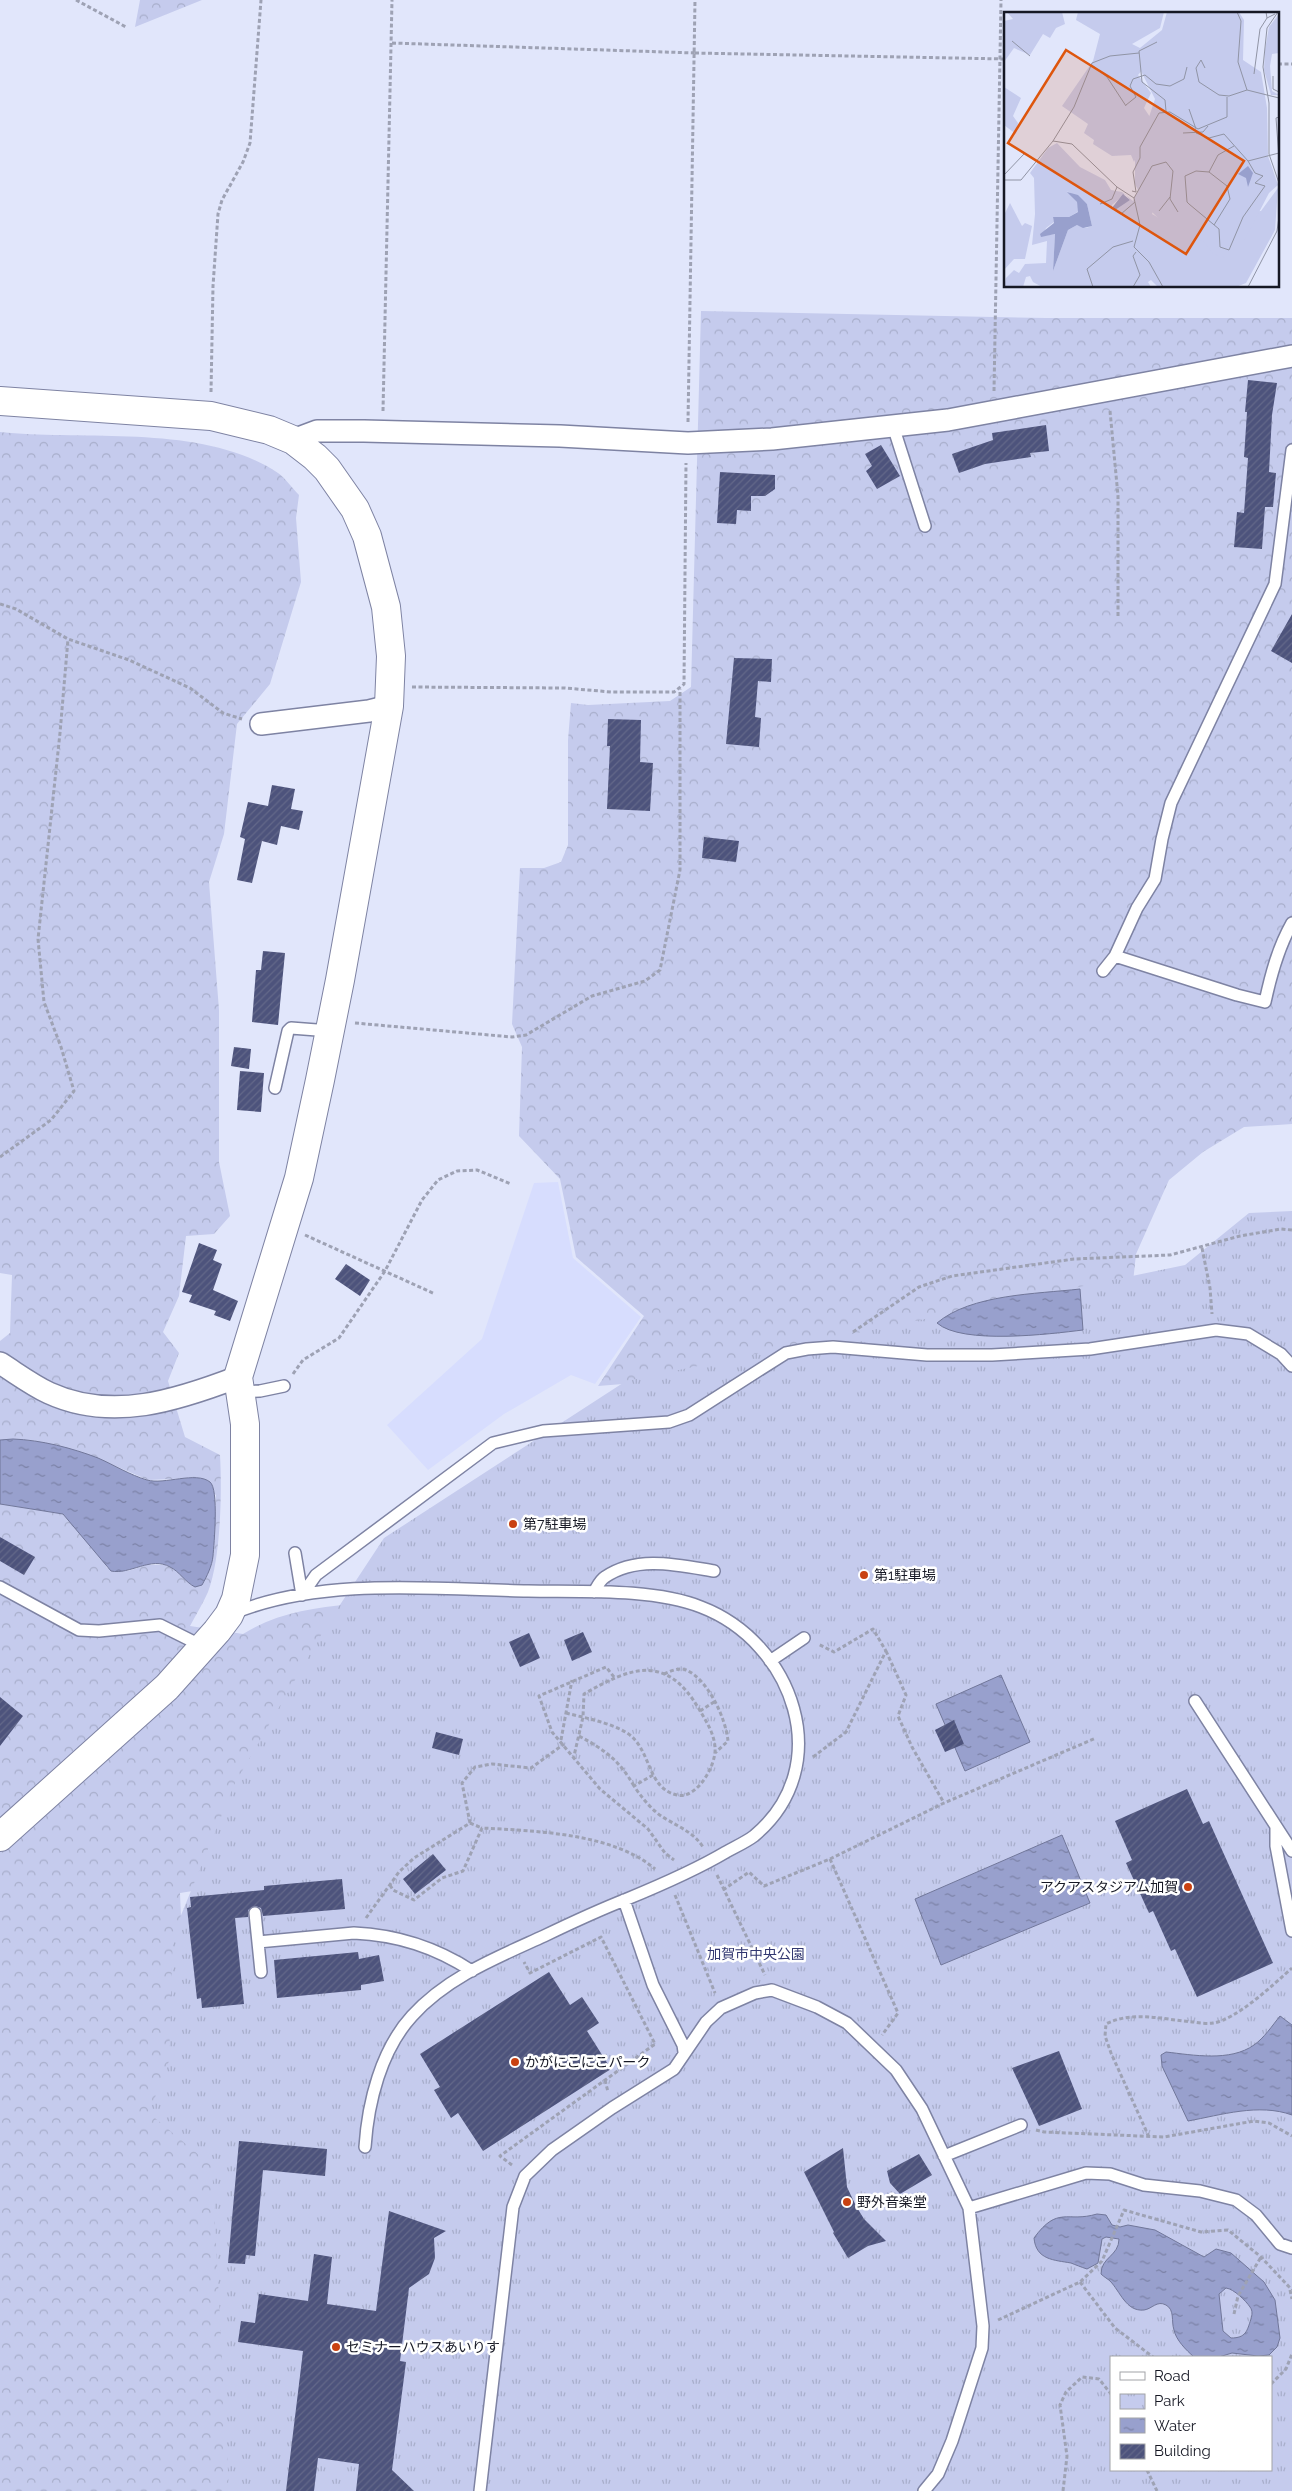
<svg xmlns="http://www.w3.org/2000/svg" width="1292" height="2491" font-family="Raleway,'Noto Sans JP',sans-serif">
<style>
.built{fill:#d7ddfe}
.forest{fill:url(#forest-crowns)}
.park{fill:url(#park-tufts);fill-rule:evenodd}
.water{fill:url(#water-ripples);stroke:#71779a;fill-rule:evenodd}
.building{fill:url(#building-hatch)}
.lines{fill:none;stroke-linecap:round;stroke-linejoin:round}
.service-casing{stroke:#7e83a3;stroke-width:14}
.minor-casing{stroke:#7e83a3;stroke-width:24}
.tertiary-casing{stroke:#7e83a3;stroke-width:30}
.path{stroke:#9ea2b4;stroke-width:3;stroke-dasharray:4 2.5;stroke-linecap:butt}
.service{stroke:#fff;stroke-width:11}
.minor{stroke:#fff;stroke-width:21}
.tertiary{stroke:#fff;stroke-width:28}
.poi-dot{fill:#c94111;stroke:#fff;stroke-width:2}
.labels{text-anchor:middle;stroke-width:5;stroke-linejoin:round;paint-order:stroke}
.poi-label{font-size:14px;fill:#161824;stroke:#fff;text-anchor:start}
.park-label{font-size:14px;fill:#333871;stroke:#fff}
.inset-road{fill:none;stroke:#9094a5;stroke-width:1}
.view{fill:#de560d;fill-opacity:0.15;stroke:#de560d;stroke-width:2.5}
.inset-edge{fill:none;stroke:#161824;stroke-width:2.5}
</style>
<defs>
<pattern id="forest-crowns" width="20" height="18" patternUnits="userSpaceOnUse" patternTransform="scale(1.25)"><rect width="20" height="18" fill="#c5cbed"/><path d="M2 6a3 3 0 1 1 6 0M12 15a3 3 0 1 1 6 0" fill="none" stroke="#a8aecb"/></pattern>
<pattern id="park-tufts" width="24" height="20" patternUnits="userSpaceOnUse" patternTransform="scale(1.25)"><rect width="24" height="20" fill="#c5cbed"/><path d="M3 7l-1-3M5 7V3M7 7l1-3M15 17l-1-3M17 17v-4M19 17l1-3" fill="none" stroke="#a8aecb"/></pattern>
<pattern id="water-ripples" width="26" height="14" patternUnits="userSpaceOnUse" patternTransform="scale(1.25)"><rect width="26" height="14" fill="#98a0cd"/><path d="M2 4q2-2 4 0t4 0M15 11q2-2 4 0t4 0" fill="none" stroke="#7b81a6"/></pattern>
<pattern id="building-hatch" width="6" height="6" patternUnits="userSpaceOnUse" patternTransform="scale(1.25)"><rect width="6" height="6" fill="#4d537c"/><path d="M-1 1l2-2M0 6l6-6M5 7l2-2" fill="none" stroke="#636889"/></pattern>
</defs>
<rect width="100%" height="100%" fill="#e1e6fb"/>
<path class="built" d="M 558,1182 L 573,1258 L 641,1317 L 595,1384 L 571,1375 L 504,1414 L 428,1470 L 387,1425 L 482,1339 L 534,1183 Z"/>
<path class="forest" d="M 140,0 L 202,0 L 135,27 Z
M 701,311 L 1046,318 L 1292,318 L 1292,1124 L 1244,1127 L 1203,1152 L 1169,1180 L 1136,1254 L 1130,1311 L 673,1380 L 598,1386 L 644,1316 L 576,1257 L 560,1179 L 519,1136 L 522,1047 L 512,1024 L 520,868 L 544,868 L 561,862 L 568,845 L 568,740 L 571,703 L 588,705 L 670,701 L 691,687 Z
M 0,432 C 85,441 203,423 278,473 C 285,478 292,488 299,495 L 296,518 L 301,582 L 270,684 L 237,724 L 224,834 L 209,882 L 219,1010 L 219,1162 L 230,1216 L 214,1234 L 186,1236 L 179,1296 L 163,1332 L 179,1353 L 168,1381 L 185,1437 L 220,1455 C 222,1491 221,1558 208,1592 C 203,1603 196,1615 190,1626 L 243,1634 C 277,1613 312,1608 351,1604 L 281,1877 L 180,1893 L 182,1942 L 204,2013 L 248,2491 L 0,2491 L 0,1504 L 63,1514 L 100,1555 L 107,1568 L 128,1571 L 147,1565 L 165,1565 L 175,1570 L 191,1585 L 213,1544 L 216,1495 L 193,1478 L 148,1480 L 97,1458 L 47,1444 L 32,1440 L 0,1440 L 0,1341 L 10,1333 L 12,1275 L 0,1273 Z"/>
<path class="park" d="M 1292,1211 L 1292,2491 L 229,2491 L 212,2166 L 149,2113 L 169,2061 L 173,1935 L 234,1785 L 328,1623 L 384,1538 L 626,1381 L 1185,1265 L 1249,1213 ZM 1111,2357 L 1271,2357 L 1271,2470 L 1111,2470 Z"/>
<path class="water" d="M 1080,1289 L 1083,1330 C 1050,1334 962,1345 937,1323 C 971,1294 1037,1294 1080,1289 Z
M 13,1439 C 41,1440 72,1448 98,1458 C 114,1465 130,1475 147,1480 C 164,1485 196,1471 210,1482 C 219,1489 214,1544 213,1556 C 212,1566 207,1576 202,1585 L 195,1587 C 185,1582 179,1571 170,1567 C 151,1556 130,1575 111,1571 L 63,1514 L 0,1504 L 0,1440 Z
M 1001,1675 L 1030,1742 L 965,1771 L 936,1704 Z
M 1062,1835 L 1090,1903 L 941,1965 L 915,1899 Z
M 1280,2016 L 1292,2025 L 1292,2115 C 1259,2103 1221,2115 1188,2121 L 1162,2066 L 1161,2055 L 1166,2052 C 1193,2055 1230,2062 1254,2045 C 1264,2038 1272,2026 1280,2016 Z
M 1097,2214 L 1106,2215 L 1112,2225 L 1120,2227 L 1128,2225 L 1155,2230 L 1204,2257 L 1216,2249 L 1231,2253 L 1264,2282 L 1275,2300 L 1280,2338 L 1277,2347 L 1269,2355 L 1258,2356 L 1232,2353 L 1219,2357 L 1194,2357 C 1186,2350 1176,2340 1174,2330 C 1171,2321 1175,2310 1166,2305 C 1157,2300 1152,2309 1144,2310 C 1126,2312 1120,2291 1110,2281 C 1108,2279 1104,2277 1101,2274 C 1101,2257 1119,2256 1119,2239 L 1106,2237 L 1102,2239 L 1098,2263 L 1087,2269 C 1081,2267 1076,2265 1071,2263 C 1054,2260 1036,2260 1034,2238 C 1058,2205 1067,2223 1097,2214 ZM 1226,2288 C 1234,2289 1246,2301 1250,2307 C 1253,2311 1252,2315 1251,2319 C 1247,2331 1246,2338 1231,2338 L 1223,2331 L 1219,2294 Z"/>
<path class="building" d="M 1248,380 L 1277,383 L 1272,415 L 1269,472 L 1276,473 L 1273,507 L 1265,507 L 1262,549 L 1234,547 L 1237,512 L 1244,513 L 1248,458 L 1244,457 L 1247,412 L 1245,412 Z
M 1046,425 L 1049,451 L 1030,453 L 1031,457 L 985,464 L 959,473 L 952,454 L 993,440 L 992,433 Z
M 881,445 L 900,476 L 877,489 L 866,471 L 872,466 L 865,454 Z
M 720,472 L 775,475 L 775,489 L 765,496 L 751,496 L 751,511 L 737,510 L 736,524 L 717,523 Z
M 1292,614 L 1292,663 L 1271,651 Z
M 734,658 L 772,659 L 771,682 L 758,681 L 755,717 L 761,718 L 759,747 L 726,744 Z
M 608,719 L 641,720 L 640,762 L 653,763 L 650,811 L 607,809 L 610,746 L 607,746 Z
M 272,785 L 295,789 L 291,809 L 303,811 L 299,830 L 281,826 L 277,845 L 262,841 L 252,883 L 237,880 L 245,839 L 240,837 L 248,802 L 268,806 Z
M 704,837 L 739,841 L 736,862 L 702,858 Z
M 263,951 L 285,953 L 278,1025 L 252,1022 L 256,970 L 261,970 Z
M 234,1047 L 251,1049 L 249,1069 L 231,1066 Z
M 240,1071 L 264,1073 L 261,1112 L 237,1110 Z
M 199,1243 L 217,1250 L 213,1260 L 222,1264 L 213,1290 L 238,1301 L 230,1321 L 214,1315 L 216,1311 L 189,1302 L 192,1295 L 182,1292 Z
M 346,1264 L 370,1280 L 360,1296 L 335,1279 Z
M 0,1537 L 35,1557 L 24,1575 L 0,1561 Z
M 583,1632 L 592,1652 L 572,1661 L 564,1640 Z
M 529,1633 L 540,1658 L 520,1667 L 509,1642 Z
M 0,1697 L 23,1716 L 0,1746 Z
M 954,1720 L 964,1744 L 945,1752 L 935,1730 Z
M 436,1732 L 463,1739 L 459,1755 L 432,1748 Z
M 1187,1789 L 1203,1824 L 1209,1821 L 1273,1963 L 1197,1997 L 1175,1949 L 1171,1951 L 1153,1911 L 1149,1913 L 1126,1863 L 1132,1860 L 1115,1821 Z
M 433,1854 L 446,1870 L 415,1894 L 403,1879 Z
M 342,1879 L 345,1909 L 263,1916 L 261,1908 L 255,1906 L 248,1910 L 248,1917 L 235,1918 L 244,2004 L 202,2008 L 201,1998 L 197,1999 L 187,1908 L 191,1907 L 190,1897 L 264,1890 L 264,1886 Z
M 358,1952 L 359,1959 L 379,1955 L 384,1981 L 361,1985 L 361,1990 L 277,1998 L 274,1960 Z
M 549,1972 L 570,2005 L 582,1997 L 599,2023 L 587,2031 L 611,2069 L 483,2151 L 458,2113 L 451,2118 L 434,2090 L 440,2087 L 420,2054 Z
M 1059,2051 L 1082,2109 L 1039,2126 L 1012,2068 Z
M 239,2141 L 327,2149 L 325,2176 L 263,2170 L 255,2256 L 246,2255 L 245,2264 L 228,2263 Z
M 843,2148 L 847,2187 L 856,2206 L 864,2219 L 886,2241 L 868,2246 L 848,2258 L 833,2233 L 834,2232 L 804,2172 Z
M 919,2154 L 932,2175 L 900,2194 L 890,2183 L 887,2171 Z
M 389,2211 L 446,2231 L 434,2238 L 435,2258 L 429,2274 L 409,2288 L 400,2361 L 406,2362 L 392,2470 L 414,2491 L 356,2491 L 359,2464 L 318,2458 L 314,2491 L 286,2491 L 303,2351 L 238,2342 L 241,2321 L 255,2323 L 259,2294 L 308,2301 L 314,2254 L 332,2257 L 327,2304 L 376,2311 Z"/>
<g class="lines">
<g class="service-casing">
<path id="service" d="M 893,426 L 925,526
M 1115,956 L 1237,995 L 1265,1002 C 1271,974 1278,948 1292,923
M 1103,971 L 1115,956 L 1137,908 L 1155,879 L 1162,839 L 1171,803 L 1275,584 L 1292,450
M 275,1088 L 288,1031 L 291,1028 L 330,1031
M 241,1392 L 260,1391 L 284,1386
M 295,1553 L 302,1595 L 316,1575 L 493,1443 L 543,1431 L 669,1422 L 689,1415 L 786,1353 L 807,1349 L 833,1347 L 927,1355 L 992,1355 L 1090,1349 L 1216,1330 L 1248,1334 L 1281,1354 L 1292,1366
M 0,1587 L 79,1630 L 99,1631 L 160,1625 L 204,1647
M 594,1592 C 597,1587 600,1580 605,1577 C 637,1555 678,1565 714,1571
M 234,1613 C 323,1577 434,1589 528,1591 C 580,1592 653,1588 701,1607 C 793,1642 838,1766 754,1836 C 746,1842 735,1847 726,1852 C 694,1871 661,1885 627,1899 C 599,1910 571,1923 544,1936 C 498,1957 447,1977 412,2016 C 381,2050 368,2102 365,2147
M 770,1661 L 804,1638
M 1195,1701 L 1292,1851
M 1276,1828 L 1276,1846 L 1292,1931
M 624,1900 L 653,1985 L 683,2045 L 684,2052
M 255,1913 L 261,1972
M 258,1942 L 354,1933 C 398,1935 435,1947 472,1971
M 944,2156 L 1021,2125
M 969,2208 L 1086,2173 L 1110,2174 L 1144,2185 L 1200,2191 L 1236,2200 L 1256,2215 L 1280,2244 L 1292,2248
M 480,2491 L 513,2207 L 525,2176 L 552,2150 L 612,2108 L 674,2069 L 706,2022 L 721,2008 L 755,1993 L 772,1990 L 817,2007 L 847,2023 L 896,2070 L 922,2109 L 969,2208 L 983,2326 L 982,2348 L 952,2441 L 938,2474 L 924,2491"/>
</g>
<g class="minor-casing">
<path id="minor" d="M 293,440 L 317,431 L 364,431 L 560,436 L 688,443 L 772,439 L 948,420 L 1292,356
M 261,724 L 369,711 L 389,706
M 0,1363 C 16,1373 32,1385 49,1393 C 112,1422 178,1400 238,1377"/>
</g>
<g class="tertiary-casing">
<path id="tertiary" d="M 0,401 L 211,416 L 269,430 L 293,440 L 315,457 L 327,469 L 355,509 L 367,536 L 386,607 L 391,656 L 389,706 L 340,980 L 320,1080 L 299,1178 L 238,1377 L 245,1424 L 245,1555 L 236,1599 L 229,1615 L 217,1631 L 167,1687 L 0,1837"/>
</g>
<path class="path" d="M 76,0 L 126,27
M 392,43 L 695,53
M 695,53 L 1006,59
M 1278,64 L 1292,64
M 994,391 L 1001,0
M 211,392 L 213,286 L 218,214 L 222,200 L 243,162 L 250,143 L 261,0
M 383,411 L 392,0
M 1110,411 L 1118,496 L 1118,617
M 688,422 L 695,0
M 0,604 L 16,609 L 68,639 L 129,660 L 190,688 L 223,713 L 242,719
M 412,687 L 565,688 L 611,692 L 674,692 L 684,684 L 686,463
M 355,1023 L 512,1037 L 526,1035 L 592,996 L 645,981 L 660,970 L 680,870 L 680,689
M 0,1157 L 51,1120 L 74,1091 L 61,1047 L 44,1002 L 38,939 L 60,733 L 68,639
M 305,1235 L 435,1294
M 1202,1248 L 1210,1288 L 1212,1314
M 853,1332 L 919,1287 L 952,1276 L 1074,1259 L 1170,1255 L 1240,1236 L 1281,1229 L 1292,1230
M 293,1374 L 303,1360 L 339,1338 L 385,1271 L 422,1200 L 438,1180 L 457,1171 L 477,1170 L 511,1184
M 886,1651 L 906,1695 L 898,1716 L 912,1747 L 944,1803
M 664,1674 C 671,1671 679,1667 686,1670 C 708,1679 726,1719 728,1741 L 715,1753
M 614,1677 L 606,1667 L 539,1696 L 552,1732 L 600,1789 L 648,1829 L 665,1853 L 674,1860
M 700,1711 L 714,1702
M 566,1713 C 585,1718 609,1722 627,1733 C 652,1749 646,1788 677,1795 C 697,1800 717,1764 715,1747 C 714,1733 706,1721 699,1709 C 666,1653 631,1667 584,1694 L 583,1717 L 574,1756
M 579,1736 C 605,1750 619,1760 634,1786
M 561,1740 L 572,1680
M 813,1757 L 846,1732 L 886,1651 L 873,1629 L 834,1652 L 818,1644
M 653,1775 L 634,1786 C 642,1798 653,1812 666,1819 C 681,1828 694,1833 703,1847
M 470,1823 L 482,1828
M 830,1859 L 898,2013 L 882,2035
M 717,1875 L 765,1975
M 390,1885 L 393,1890 L 414,1900 L 442,1878 L 463,1871 L 482,1828 C 535,1831 613,1833 655,1869
M 723,1890 L 749,1872 L 764,1886 L 830,1859 L 944,1803 L 1096,1738
M 675,1895 L 715,1993
M 366,1918 L 399,1872 L 414,1858 L 470,1823 L 462,1783 L 475,1767 L 492,1764 L 531,1768 L 564,1744
M 605,2080 L 608,2092
M 1036,2130 L 1044,2132 L 1164,2137 L 1254,2121 L 1269,2123 L 1292,2136
M 1149,2137 L 1111,2053 L 1105,2036 L 1106,2024 C 1133,2010 1165,2020 1194,2022 C 1200,2023 1207,2024 1213,2023 C 1236,2020 1274,1984 1292,1968
M 512,2165 L 500,2156 L 655,2044 L 601,1937 L 530,1973 L 524,1962
M 1080,2282 L 1115,2328 L 1153,2357
M 1290,2290 L 1292,2299
M 1234,2314 L 1238,2296 L 1261,2257
M 998,2320 L 1080,2282 L 1102,2261 L 1124,2210 L 1201,2232 L 1228,2230 L 1261,2257 L 1292,2290
M 1271,2384 L 1286,2369 L 1292,2354
M 1147,2470 L 1157,2491
M 1063,2491 L 1067,2456 L 1060,2405 L 1066,2392 L 1082,2377 L 1099,2379 L 1111,2394"/>
<use href="#service" class="service"/>
<use href="#minor" class="minor"/>
<use href="#tertiary" class="tertiary"/>
</g>
<g class="poi-dot">
<circle cx="513" cy="1524" r="5"/>
<circle cx="864" cy="1575" r="5"/>
<circle cx="1188" cy="1887" r="5"/>
<circle cx="515" cy="2062" r="5"/>
<circle cx="847" cy="2202" r="5"/>
<circle cx="336" cy="2347" r="5"/>
</g>
<g class="labels">
<g class="poi-label">
<text x="523" y="1529">第7駐車場</text>
<text x="874" y="1580">第1駐車場</text>
<text x="1178" y="1892" text-anchor="end">アクアスタジアム加賀</text>
<text x="525" y="2067">かがにこにこパーク</text>
<text x="857" y="2207">野外音楽堂</text>
<text x="346" y="2352">セミナーハウスあいりす</text>
</g>
<g class="park-label">
<text x="756" y="1959">加賀市中央公園</text>
</g>
</g>
<g transform="translate(1004 12)">
<rect width="275" height="275" fill="#e1e6fb"/>
<path d="M 3,0 L 58,0 L 61,12 L 52,16 L 46,26 L 39,22 L 26,43 L 10,36 L 0,50 L 0,9 L 9,7 ZM 74,0 L 160,0 L 156,16 L 128,32 L 140,38 L 139,57 L 134,63 L 147,81 L 140,96 L 148,108 L 130,150 L 127,143 L 108,144 L 89,132 L 90,128 L 80,121 L 84,112 L 58,94 L 89,49 L 96,22 L 72,8 ZM 275,2 L 275,41 L 268,42 L 266,54 L 268,79 L 275,83 L 267,83 L 260,58 L 261,38 L 265,15 ZM 0,75 L 17,86 L 9,104 L 14,111 L 12,122 L 0,113 ZM 53,131 L 76,155 L 101,168 L 107,178 L 118,180 L 129,189 L 136,174 L 151,194 L 148,202 L 155,206 L 257,199 L 274,176 L 271,218 L 242,271 L 232,275 L 154,275 L 147,268 L 144,270 L 147,275 L 38,275 L 29,270 L 26,264 L 22,265 L 19,275 L 0,275 L 2,266 L 10,258 L 15,261 L 21,252 L 42,251 L 43,229 L 28,233 L 31,202 L 30,166 L 26,161 L 44,136 ZM 63,179 L 83,192 L 88,214 L 82,216 L 73,213 L 64,218 L 49,259 L 51,222 L 39,224 L 42,216 L 50,210 L 49,205 L 65,205 L 75,199 L 73,190 ZM 121,182 L 126,188 L 108,197 L 108,193 ZM 6,191 L 18,214 L 21,211 L 28,214 L 21,247 L 10,247 L 0,258 L 0,203 Z" fill="#c5cbed" fill-rule="evenodd"/>
<path d="M 163,0 L 235,0 L 240,8 L 239,48 L 257,60 L 263,96 L 264,144 L 274,173 L 265,181 L 240,229 L 223,246 L 209,242 L 200,230 L 169,212 L 162,214 L 142,194 L 131,172 L 131,147 L 151,87 L 134,53 L 136,36 L 158,18 Z" fill="#c5cbed"/>
<path d="M 244,154 L 249,161 L 244,175 L 242,166 L 234,162 ZM 63,180 L 74,183 L 83,192 L 88,214 L 79,216 L 73,213 L 64,218 L 49,259 L 51,222 L 37,225 L 36,222 L 50,211 L 49,205 L 65,205 L 74,200 L 73,190 ZM 119,182 L 126,188 L 111,198 L 107,197 Z" fill="#98a0cd"/>
<path class="inset-road" d="M 233,0 L 237,9 L 234,50 L 243,78M 262,0 L 263,6 L 271,2M 274,0 L 263,16 L 259,55 L 265,91 L 265,142 L 275,171M 8,29 L 26,44M 153,30 L 135,39 L 138,70 L 161,88 L 162,99M 88,53 L 103,65 L 122,94M 201,56 L 197,48 L 192,56 L 195,70 L 215,83 L 225,84 L 243,78 L 275,86M 250,62 L 256,17 L 263,6M 269,64 L 269,77 L 275,80M 122,93 L 132,85 L 126,74 L 129,67 L 141,63 L 152,72 L 166,74 L 180,67 L 183,55M 185,97 L 192,117M 275,105 L 272,106 L 275,146M 179,121 L 199,120 L 204,114M 192,121 L 205,126 L 220,122 L 244,149M 49,129 L 70,95 L 88,51 L 106,44 L 135,41M 205,160 L 214,143 L 230,134M 0,163 L 20,142M 0,168 L 17,168 L 49,129 L 68,132 L 113,175 L 130,186 L 136,213 L 130,235 L 145,250 L 159,275M 128,179 L 132,180 L 129,160 L 136,146 L 136,135 L 155,101 L 166,100 L 194,117 L 223,105 L 223,85M 130,186 L 148,154 L 162,150 L 169,159 L 166,187 L 174,200M 96,192 L 108,187 L 113,175M 155,199 L 166,185M 117,202 L 131,190M 210,213 L 226,187 L 223,174 L 205,160 L 192,159 L 181,164 L 183,190 L 185,192 L 215,217 L 216,235 L 225,238 L 239,205 L 261,174 L 251,171 L 259,164 L 251,161 L 244,149 L 275,141M 89,275 L 83,257 L 109,235 L 129,229M 129,275 L 136,263 L 129,244 L 132,240M 244,275 L 273,219 L 275,205"/>
<path class="view" d="M 62,38 L 240,149 L 182,242 L 4,131 Z"/>
<rect width="275" height="275" class="inset-edge"/>
</g>
<rect x="1110" y="2356" width="162" height="115" fill="#ffffff" stroke="#a2a3a7"/>
<rect x="1120" y="2372" width="25" height="8" fill="#ffffff" stroke="#a2a3a7"/>
<text x="1154" y="2381" font-size="15" fill="#161824">Road</text>
<rect x="1120" y="2394" width="25" height="15" fill="url(#park-tufts)" stroke="#a2a3a7"/>
<text x="1154" y="2406" font-size="15" fill="#161824">Park</text>
<rect x="1120" y="2418" width="25" height="15" fill="url(#water-ripples)" stroke="#a2a3a7"/>
<text x="1154" y="2431" font-size="15" fill="#161824">Water</text>
<rect x="1120" y="2444" width="25" height="15" fill="url(#building-hatch)" stroke="#a2a3a7"/>
<text x="1154" y="2456" font-size="15" fill="#161824">Building</text>
</svg>
